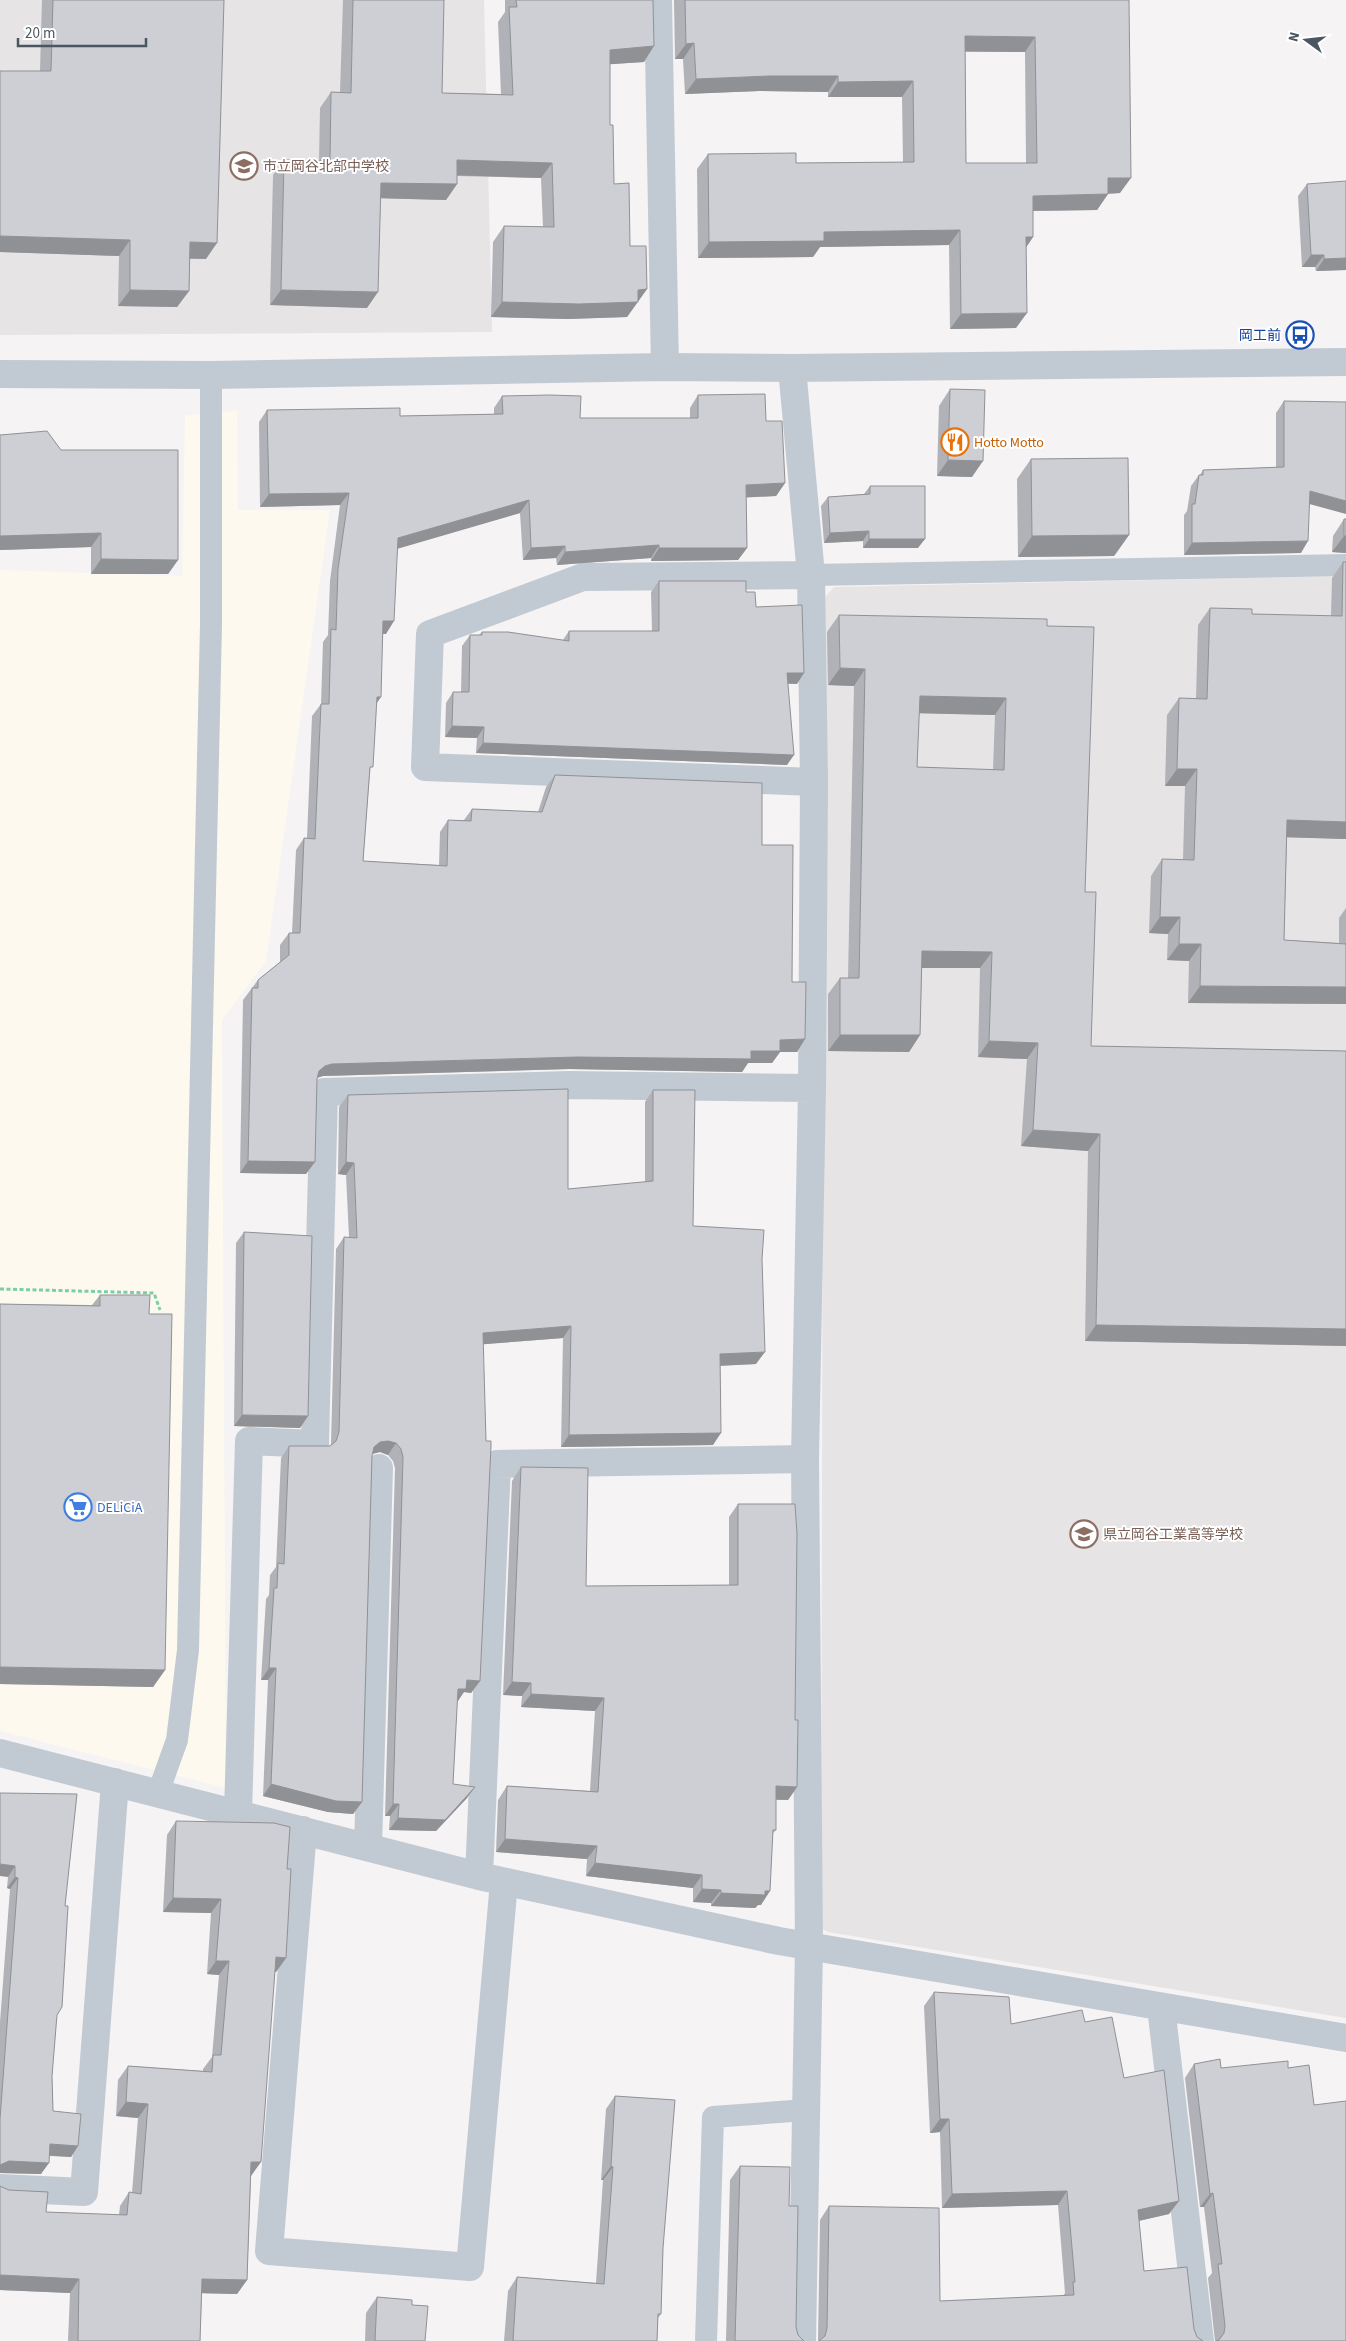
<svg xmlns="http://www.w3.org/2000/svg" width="1346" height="2341" font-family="'Source Sans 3','Noto Sans JP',sans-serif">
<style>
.commercial{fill:#fdf9ef}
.education{fill:#e6e4e5}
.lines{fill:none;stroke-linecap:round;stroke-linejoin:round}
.path{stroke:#7ad0a6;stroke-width:3;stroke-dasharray:4 2.5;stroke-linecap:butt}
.service{stroke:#c1cad2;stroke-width:22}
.minor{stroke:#c1cad2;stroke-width:28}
.tertiary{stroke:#c1cad2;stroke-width:28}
.wall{fill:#b0b2b7;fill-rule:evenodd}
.shaded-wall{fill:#909195}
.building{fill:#cdcfd5;stroke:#909195;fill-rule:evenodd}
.labels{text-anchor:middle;stroke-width:4;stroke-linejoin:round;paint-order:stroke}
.education-label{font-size:14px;fill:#785e54;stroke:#fff;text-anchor:start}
.transit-label{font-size:14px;fill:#164399;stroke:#fff;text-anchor:end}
.food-label{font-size:14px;fill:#c56008;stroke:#fff;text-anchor:start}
.shop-label{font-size:14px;fill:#366cbe;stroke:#fff;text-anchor:start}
</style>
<rect width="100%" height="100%" fill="#f5f3f3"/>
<path class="commercial" d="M 237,411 L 238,510 L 330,510 L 266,961 L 222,1020 L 226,1788 L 0,1731 L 0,570 L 182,576 L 185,415 Z"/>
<path class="education" d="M 0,0 L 484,0 L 492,332 L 0,335 Z
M 1346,576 L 1346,2018 L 828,1932 L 821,1928 L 824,598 L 834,587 Z"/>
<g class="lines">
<path class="path" d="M 0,1289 L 154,1293 L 160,1310"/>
<path class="service" d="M 811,575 L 1346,565
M 158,1793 L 177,1740 L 188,1650 L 211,624 L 211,375
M 706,2341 L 713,2117 L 806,2110"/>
<path class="minor" d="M 658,0 L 665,367
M 792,368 L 811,575 L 814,782 L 812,1088 L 805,1459 L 809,1947 L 802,2341
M 811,575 L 583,577 L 430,634 L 425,767 L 814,782
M 0,1753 L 479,1876 L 779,1941 L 1346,2038
M 238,1813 L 249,1441 L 315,1444 L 324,1092 L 569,1085 L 812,1088
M 303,1830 L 269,2251 L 470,2267 L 504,1882
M 368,1847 L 379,1468
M 479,1876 L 497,1464 L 805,1459
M 1161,2007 L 1200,2341
M 0,2188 L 84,2192 L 115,1782"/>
<path class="tertiary" d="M 0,374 L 211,375 L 665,367 L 792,368 L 1346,362"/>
</g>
<path class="wall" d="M 42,0 L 224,0 L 206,259 L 190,259 L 189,291 L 177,307 L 118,306 L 119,256 L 0,252 L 0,71 L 40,71 Z
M 343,0 L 444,0 L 442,93 L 501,94 L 498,22 L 505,12 L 505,0 L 653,0 L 644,62 L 610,64 L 610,125 L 614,184 L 630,246 L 647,289 L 627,317 L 568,319 L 491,317 L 493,242 L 504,226 L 543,227 L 541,178 L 457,176 L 457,184 L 446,200 L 381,198 L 367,308 L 270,305 L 273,175 L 284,160 L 319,161 L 320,108 L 331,92 L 340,93 Z
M 674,0 L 1129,0 L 1120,193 L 1108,194 L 1097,210 L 1033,211 L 1033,237 L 1026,247 L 1016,328 L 950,329 L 949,245 L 820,247 L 813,257 L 698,258 L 697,169 L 708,154 L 796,163 L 903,162 L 902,97 L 828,97 L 828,92 L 759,91 L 685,94 L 683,59 L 675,59 ZM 965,52 L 1025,52 L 1026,163 L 966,163 Z
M 1307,184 L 1346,270 L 1316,271 L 1315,267 L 1302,267 L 1298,196 Z
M 950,389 L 972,477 L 937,476 L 939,406 Z
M 698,395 L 766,421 L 785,483 L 776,496 L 746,497 L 747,548 L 738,560 L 651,561 L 651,558 L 557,565 L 556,558 L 523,560 L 520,513 L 398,548 L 386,634 L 383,634 L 370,771 L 363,861 L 439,865 L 440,832 L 448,820 L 464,820 L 472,809 L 538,812 L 546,787 L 555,775 L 762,845 L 805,1039 L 797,1052 L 780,1052 L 772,1063 L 748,1063 L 742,1072 L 569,1069 L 323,1076 L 317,1078 L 306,1174 L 240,1173 L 243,1000 L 258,980 L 280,962 L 280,945 L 289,933 L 292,933 L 296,850 L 304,838 L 307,838 L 312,716 L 321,704 L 323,642 L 328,635 L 330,581 L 340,505 L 260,507 L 259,422 L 267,410 L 400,416 L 494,414 L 494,408 L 502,396 L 580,418 L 690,418 L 690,408 Z
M 1284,401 L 1309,504 L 1301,553 L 1184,555 L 1184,515 L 1187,511 L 1191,486 L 1199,475 L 1200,475 L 1203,470 L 1276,467 L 1276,413 Z
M 0,435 L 61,450 L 178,560 L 168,574 L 91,574 L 91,547 L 0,550 Z
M 1031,459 L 1129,535 L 1114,556 L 1018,557 L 1017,479 Z
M 870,486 L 918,548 L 863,548 L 863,541 L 824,543 L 821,506 L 828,497 L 864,494 Z
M 1344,519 L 1346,519 L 1346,553 L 1332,552 L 1333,536 Z
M 1343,562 L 1346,839 L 1287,837 L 1284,940 L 1339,943 L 1339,918 L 1346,908 L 1346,1004 L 1188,1003 L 1189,961 L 1167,960 L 1168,934 L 1149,933 L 1151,876 L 1162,859 L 1183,860 L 1185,786 L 1165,786 L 1167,715 L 1179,698 L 1196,699 L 1198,625 L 1210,608 L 1252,614 L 1331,616 L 1332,578 Z
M 659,581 L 746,592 L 756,607 L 797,684 L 788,684 L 787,765 L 476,753 L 477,738 L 445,737 L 446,703 L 453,692 L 461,692 L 462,646 L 470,635 L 479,635 L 482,632 L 563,640 L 569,631 L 652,631 L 651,592 Z
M 839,615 L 1047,626 L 1085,892 L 1091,1046 L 1346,1051 L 1346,1346 L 1085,1341 L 1088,1151 L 1021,1146 L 1027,1059 L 978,1057 L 980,968 L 922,968 L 920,1035 L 909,1052 L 828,1051 L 828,994 L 840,978 L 848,978 L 854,686 L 828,685 L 827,632 ZM 919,713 L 995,715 L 993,770 L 917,767 Z
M 653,1090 L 693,1226 L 756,1364 L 720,1366 L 713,1445 L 561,1447 L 563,1338 L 483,1344 L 480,1681 L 471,1693 L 464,1692 L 457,1701 L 453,1784 L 467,1798 L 436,1831 L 389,1830 L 390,1816 L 385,1816 L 395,1468 L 393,1461 L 388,1455 L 380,1452 L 372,1454 L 372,1456 L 362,1802 L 353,1814 L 328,1812 L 263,1796 L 268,1680 L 261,1680 L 266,1599 L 269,1595 L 270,1575 L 276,1567 L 281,1458 L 289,1446 L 330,1446 L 331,1444 L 336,1249 L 344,1237 L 349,1237 L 346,1175 L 338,1174 L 339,1107 L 348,1095 L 568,1189 L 645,1182 L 645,1102 Z
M 244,1232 L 308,1416 L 300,1428 L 234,1426 L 236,1243 Z
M 100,1295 L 149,1314 L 165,1670 L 153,1687 L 0,1684 L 0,1304 L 92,1305 Z
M 521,1467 L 586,1586 L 729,1585 L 729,1517 L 738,1504 L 795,1720 L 797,1787 L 788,1800 L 776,1800 L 776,1830 L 773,1833 L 761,1905 L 758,1905 L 755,1908 L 711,1906 L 711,1903 L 693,1902 L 693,1888 L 586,1876 L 587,1859 L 496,1852 L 498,1800 L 507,1786 L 590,1791 L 595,1711 L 521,1707 L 522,1696 L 503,1695 L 512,1481 Z
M 0,1793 L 65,1906 L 52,2076 L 53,2111 L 78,2146 L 71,2157 L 49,2156 L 41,2174 L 0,2173 L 0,2022 L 10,1889 L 7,1888 L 8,1877 Z
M 176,1821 L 287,1869 L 286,1958 L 276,1972 L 275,1972 L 251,2176 L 247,2280 L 237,2294 L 202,2293 L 200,2341 L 68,2341 L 70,2293 L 0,2290 L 0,2186 L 2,2187 L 46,2212 L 119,2215 L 120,2206 L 129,2192 L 132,2193 L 138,2118 L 116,2116 L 118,2080 L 128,2066 L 203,2071 L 203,2069 L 212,2057 L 219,1975 L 207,1974 L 211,1913 L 163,1912 L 167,1835 Z
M 934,1992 L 1011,2024 L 1085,2022 L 1124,2078 L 1169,2214 L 1139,2221 L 1144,2271 L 1194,2329 L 1197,2337 L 1203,2341 L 818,2341 L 820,2220 L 829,2206 L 940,2301 L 1063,2296 L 1065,2293 L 1058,2205 L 942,2208 L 940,2132 L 930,2133 L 924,2006 Z
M 1194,2064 L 1221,2068 L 1288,2068 L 1314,2105 L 1346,2341 L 1215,2341 L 1208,2278 L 1212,2273 L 1204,2207 L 1200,2207 L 1185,2078 Z
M 615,2096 L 663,2248 L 661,2314 L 658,2318 L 657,2341 L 504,2341 L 508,2291 L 517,2277 L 596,2283 L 603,2180 L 601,2180 L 606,2109 Z
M 740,2166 L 789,2206 L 796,2327 L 798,2335 L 804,2341 L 726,2341 L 730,2180 Z
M 377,2297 L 412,2305 L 425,2341 L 365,2341 L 366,2313 Z"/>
<path class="shaded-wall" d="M 965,36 L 1035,37 L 1025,52 L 954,51 Z
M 694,43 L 683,59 L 675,59 L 686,44 Z
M 654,46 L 644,62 L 599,65 L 610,50 Z
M 769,76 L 838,76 L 828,92 L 759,91 L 685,94 L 696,79 Z
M 913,81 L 902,97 L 828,97 L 838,82 Z
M 457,160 L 552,163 L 541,178 L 447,175 Z
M 1108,178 L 1131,178 L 1120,193 L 1097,194 Z
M 381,183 L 457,184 L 446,200 L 371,198 Z
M 1108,194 L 1097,210 L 1022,211 L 1033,196 Z
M 960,230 L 949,245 L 820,247 L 813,257 L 698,258 L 709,242 L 824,232 Z
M 0,236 L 130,240 L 119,256 L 0,252 Z
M 1026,237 L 1033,237 L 1023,252 Z
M 190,242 L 217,243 L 206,259 L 179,258 Z
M 1311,255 L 1324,255 L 1315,267 L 1302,267 Z
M 1346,258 L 1346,270 L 1316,271 L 1324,259 Z
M 647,289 L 627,317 L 568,319 L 491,317 L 502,302 Z
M 130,290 L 189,291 L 177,307 L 118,306 Z
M 281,290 L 378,292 L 367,308 L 270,305 Z
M 1027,313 L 1016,328 L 950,329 L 961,314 Z
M 948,460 L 983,461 L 972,477 L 937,476 Z
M 785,483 L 776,496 L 737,498 L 746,485 Z
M 1310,491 L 1346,501 L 1346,514 L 1302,502 Z
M 349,493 L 340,505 L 260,507 L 269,494 Z
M 529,500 L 520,513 L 390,551 L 398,538 Z
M 869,531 L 863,541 L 824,543 L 830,533 Z
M 101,533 L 91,547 L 0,550 L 0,536 Z
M 1129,535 L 1114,556 L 1018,557 L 1032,536 Z
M 1344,536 L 1346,536 L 1346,553 L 1332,552 Z
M 869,539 L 925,539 L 918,548 L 863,548 Z
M 1308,541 L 1301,553 L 1184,555 L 1192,543 Z
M 659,545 L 651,558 L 557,565 L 565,552 Z
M 565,546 L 556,558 L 523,560 L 531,548 Z
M 659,548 L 747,548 L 738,560 L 651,561 Z
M 101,559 L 178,560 L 168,574 L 91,574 Z
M 383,621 L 394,621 L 386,634 L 375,633 Z
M 840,668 L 865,669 L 854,686 L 828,685 Z
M 787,673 L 804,673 L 797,684 L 780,683 Z
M 920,696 L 1006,698 L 995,715 L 908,713 Z
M 377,697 L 381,697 L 372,710 Z
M 452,726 L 484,727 L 477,738 L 445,737 Z
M 483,743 L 794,755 L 787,765 L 476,753 Z
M 1177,769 L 1197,769 L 1185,786 L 1165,786 Z
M 1287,820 L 1346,822 L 1346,839 L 1276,837 Z
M 1160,917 L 1180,917 L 1168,934 L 1149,933 Z
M 1179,944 L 1201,944 L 1189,961 L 1167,960 Z
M 922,951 L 992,952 L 980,968 L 911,968 Z
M 1200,986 L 1346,987 L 1346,1004 L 1188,1003 Z
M 840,1035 L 920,1035 L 909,1052 L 828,1051 Z
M 805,1039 L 797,1052 L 780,1052 L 772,1063 L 748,1063 L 742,1072 L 569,1069 L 323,1076 L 316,1078 L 319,1071 L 325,1066 L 332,1064 L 751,1051 L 780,1040 Z
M 989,1041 L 1038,1043 L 1027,1059 L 978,1057 Z
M 1033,1130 L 1100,1134 L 1088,1151 L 1021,1146 Z
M 248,1161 L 315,1162 L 306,1174 L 240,1173 Z
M 346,1162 L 354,1163 L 346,1175 L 338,1174 Z
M 1096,1325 L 1346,1329 L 1346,1346 L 1085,1341 Z
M 571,1326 L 563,1338 L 474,1345 L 483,1333 Z
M 765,1352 L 756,1364 L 712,1366 L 720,1354 Z
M 242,1415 L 308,1416 L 300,1428 L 234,1426 Z
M 721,1433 L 713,1445 L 561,1447 L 569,1435 Z
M 388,1441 L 396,1443 L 388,1455 L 380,1452 L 372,1454 L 374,1447 L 380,1442 Z
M 0,1667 L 165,1670 L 153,1687 L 0,1684 Z
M 269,1668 L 276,1668 L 268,1680 L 261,1680 Z
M 467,1680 L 480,1681 L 471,1693 L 464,1692 L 458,1701 L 449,1701 L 458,1689 Z
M 512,1682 L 531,1683 L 522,1696 L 503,1695 Z
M 531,1694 L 604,1698 L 595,1711 L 521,1707 Z
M 271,1784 L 362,1802 L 353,1814 L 328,1812 L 263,1796 Z
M 776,1786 L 797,1787 L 788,1800 L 767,1799 Z
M 475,1787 L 467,1798 L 436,1831 L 389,1830 L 398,1818 Z
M 393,1804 L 399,1804 L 390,1816 L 385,1816 Z
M 505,1839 L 597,1846 L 587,1859 L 496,1852 Z
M 595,1863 L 702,1875 L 693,1888 L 586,1876 Z
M 0,1864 L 15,1866 L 8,1877 L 0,1876 Z
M 15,1877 L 18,1878 L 10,1889 L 7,1888 Z
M 702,1889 L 721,1890 L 711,1903 L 693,1902 Z
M 765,1891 L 770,1891 L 761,1905 L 758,1905 L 755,1908 L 711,1906 L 721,1893 Z
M 173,1898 L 221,1899 L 211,1913 L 163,1912 Z
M 276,1957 L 286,1958 L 276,1972 L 266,1971 Z
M 216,1961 L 229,1961 L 219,1975 L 207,1974 Z
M 126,2102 L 148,2104 L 138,2118 L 116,2116 Z
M 940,2119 L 949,2119 L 940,2132 L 930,2133 Z
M 50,2144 L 78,2146 L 71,2157 L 43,2155 Z
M 9,2161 L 49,2163 L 41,2174 L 0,2173 L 0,2165 Z
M 251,2162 L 261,2162 L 251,2176 Z
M 611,2166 L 613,2167 L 603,2180 L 601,2180 Z
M 1067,2191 L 1058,2205 L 942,2208 L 952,2194 Z
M 1213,2193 L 1204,2207 L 1200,2207 L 1210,2194 Z
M 1179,2201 L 1169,2214 L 1129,2223 L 1138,2210 Z
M 0,2275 L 79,2279 L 70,2293 L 0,2290 Z
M 202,2279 L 247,2280 L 237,2294 L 192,2293 Z"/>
<path class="building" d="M 53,0 L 224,0 L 217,243 L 190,242 L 189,291 L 130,290 L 130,240 L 0,236 L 0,71 L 51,71 Z
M 353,0 L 444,0 L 442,93 L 513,95 L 509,7 L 517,7 L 516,0 L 653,0 L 654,46 L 610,50 L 610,125 L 613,125 L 614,184 L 629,183 L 630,246 L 646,246 L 647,289 L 638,290 L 638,302 L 579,304 L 502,302 L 504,226 L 554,227 L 552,163 L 457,160 L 457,184 L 381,183 L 378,292 L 281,290 L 284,160 L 330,161 L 331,92 L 351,93 Z
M 685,0 L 1129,0 L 1131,178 L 1108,178 L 1108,194 L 1033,196 L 1033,237 L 1026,237 L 1027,313 L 961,314 L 960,230 L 824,232 L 824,241 L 709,242 L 708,154 L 796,153 L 796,163 L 914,162 L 913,81 L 838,82 L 838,76 L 769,76 L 696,79 L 694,43 L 686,44 ZM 965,36 L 1035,37 L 1037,163 L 966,163 Z
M 1346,181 L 1346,258 L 1324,259 L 1324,255 L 1311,255 L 1307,184 Z
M 950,389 L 985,390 L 983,461 L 948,460 Z
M 765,394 L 766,421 L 782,421 L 785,483 L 746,485 L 747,548 L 659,548 L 659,545 L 565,552 L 565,546 L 531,548 L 529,500 L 398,538 L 394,621 L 383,621 L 381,697 L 377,697 L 373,767 L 370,767 L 363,861 L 447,866 L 448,820 L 471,821 L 472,809 L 542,812 L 555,775 L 762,783 L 762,845 L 793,845 L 792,982 L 806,982 L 805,1039 L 780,1040 L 780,1051 L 751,1051 L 751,1059 L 577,1057 L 332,1064 L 325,1066 L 319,1071 L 317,1079 L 315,1162 L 248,1161 L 252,988 L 258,988 L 258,980 L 289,955 L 289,933 L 300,933 L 304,838 L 315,839 L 321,704 L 329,704 L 331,629 L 336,630 L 338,569 L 349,493 L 269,494 L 267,410 L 400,408 L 400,416 L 503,414 L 502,396 L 550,395 L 581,396 L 580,418 L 698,418 L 698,395 Z
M 1284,401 L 1346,402 L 1346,501 L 1310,491 L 1308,541 L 1192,543 L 1192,504 L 1195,504 L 1199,475 L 1203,475 L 1203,470 L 1284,467 Z
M 47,431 L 61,450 L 178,450 L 178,560 L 101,559 L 101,533 L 0,536 L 0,435 Z
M 1128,458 L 1129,535 L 1032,536 L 1031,459 Z
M 870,486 L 925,486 L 925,539 L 869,539 L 869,531 L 830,533 L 828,497 L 870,494 Z
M 1344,519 L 1346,519 L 1346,536 L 1344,536 Z
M 1343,562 L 1346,562 L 1346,822 L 1287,820 L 1284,940 L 1346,944 L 1346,987 L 1200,986 L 1201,944 L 1179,944 L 1180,917 L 1160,917 L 1162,859 L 1194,860 L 1197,769 L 1177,769 L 1179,698 L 1207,699 L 1210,608 L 1252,609 L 1252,614 L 1342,616 Z
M 659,581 L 746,581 L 746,592 L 755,592 L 756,607 L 802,605 L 804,673 L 787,673 L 794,755 L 483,743 L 484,727 L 452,726 L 453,692 L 469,692 L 470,635 L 482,635 L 482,632 L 508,632 L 569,641 L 569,631 L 659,631 Z
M 839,615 L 1047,619 L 1047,626 L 1094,627 L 1085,892 L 1096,892 L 1091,1046 L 1346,1051 L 1346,1329 L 1096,1325 L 1100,1134 L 1033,1130 L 1038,1043 L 989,1041 L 992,952 L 922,951 L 920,1035 L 840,1035 L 840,978 L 859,978 L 865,669 L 840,668 ZM 920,696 L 1006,698 L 1004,770 L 917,767 Z
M 568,1089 L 568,1189 L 653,1181 L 653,1090 L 695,1090 L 693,1226 L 764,1230 L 762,1259 L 765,1352 L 720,1354 L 721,1433 L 569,1435 L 571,1326 L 483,1333 L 486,1441 L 491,1441 L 491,1446 L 480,1681 L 467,1680 L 466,1689 L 458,1689 L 453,1784 L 475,1787 L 445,1820 L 398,1818 L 399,1804 L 393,1804 L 403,1457 L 401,1449 L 396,1443 L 388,1441 L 380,1442 L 374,1447 L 372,1456 L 362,1802 L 336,1801 L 271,1784 L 276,1668 L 269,1668 L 274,1588 L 277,1588 L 278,1563 L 284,1564 L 289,1446 L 330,1446 L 336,1441 L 339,1432 L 344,1237 L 357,1238 L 354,1163 L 346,1162 L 348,1095 Z
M 244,1232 L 312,1236 L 308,1416 L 242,1415 Z
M 100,1295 L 150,1295 L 149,1314 L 172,1314 L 165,1670 L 0,1667 L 0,1304 L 100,1306 Z
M 521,1467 L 588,1468 L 586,1586 L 738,1585 L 738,1504 L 795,1504 L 797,1534 L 795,1720 L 798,1720 L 797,1787 L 776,1786 L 776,1830 L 773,1830 L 770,1891 L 765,1891 L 765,1895 L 721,1893 L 721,1890 L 702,1889 L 702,1875 L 595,1863 L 597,1846 L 505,1839 L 507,1786 L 598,1792 L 604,1698 L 531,1694 L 531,1683 L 512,1682 Z
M 0,1793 L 77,1794 L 65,1906 L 68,1906 L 62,2007 L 57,2015 L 52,2076 L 53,2111 L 81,2114 L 78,2146 L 50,2144 L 49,2163 L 9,2161 L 0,2165 L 0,2119 L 18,1878 L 15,1877 L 15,1866 L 0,1864 Z
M 176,1821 L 274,1823 L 290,1827 L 287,1869 L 291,1869 L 286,1958 L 276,1957 L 261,2162 L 251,2162 L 247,2280 L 202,2279 L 200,2341 L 78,2341 L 79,2279 L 0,2275 L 0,2186 L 2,2187 L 9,2190 L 48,2192 L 46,2212 L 127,2215 L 129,2192 L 141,2194 L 148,2104 L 126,2102 L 128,2066 L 212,2072 L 213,2055 L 221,2055 L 229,1961 L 216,1961 L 221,1899 L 173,1898 Z
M 934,1992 L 1009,1997 L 1011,2024 L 1082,2010 L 1085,2022 L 1112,2017 L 1124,2078 L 1164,2070 L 1179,2201 L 1138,2210 L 1144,2271 L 1187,2267 L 1194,2329 L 1197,2337 L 1203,2341 L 819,2341 L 825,2336 L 827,2328 L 829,2206 L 939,2208 L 940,2301 L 1074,2295 L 1073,2282 L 1075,2282 L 1067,2191 L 952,2194 L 949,2119 L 940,2119 Z
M 1220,2059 L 1221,2068 L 1288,2061 L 1288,2068 L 1309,2065 L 1314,2105 L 1346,2101 L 1346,2341 L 1216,2341 L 1219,2340 L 1224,2333 L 1225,2326 L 1218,2264 L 1222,2264 L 1213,2193 L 1210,2194 L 1194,2064 Z
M 615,2096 L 675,2100 L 663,2248 L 661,2314 L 658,2314 L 657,2341 L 513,2341 L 517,2277 L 604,2284 L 613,2167 L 611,2166 Z
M 740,2166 L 790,2167 L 789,2206 L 798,2206 L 796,2327 L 798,2335 L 804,2341 L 735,2341 Z
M 377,2297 L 412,2300 L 412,2305 L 428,2306 L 425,2341 L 375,2341 Z"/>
<defs>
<g id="school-ring" transform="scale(1.4375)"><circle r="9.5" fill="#fff" stroke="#8d6e63" stroke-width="1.5"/><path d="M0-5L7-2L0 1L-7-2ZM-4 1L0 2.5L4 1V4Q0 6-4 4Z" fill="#8d6e63"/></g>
<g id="bus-ring" transform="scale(1.4375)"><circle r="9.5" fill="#fff" stroke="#1a4fb4" stroke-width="1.5"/><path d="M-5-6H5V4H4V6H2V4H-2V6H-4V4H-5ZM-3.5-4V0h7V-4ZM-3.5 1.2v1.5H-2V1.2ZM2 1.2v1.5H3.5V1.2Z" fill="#1a4fb4"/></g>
<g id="restaurant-ring" transform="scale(1.4375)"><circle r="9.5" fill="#fff" stroke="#e8710a" stroke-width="1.5"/><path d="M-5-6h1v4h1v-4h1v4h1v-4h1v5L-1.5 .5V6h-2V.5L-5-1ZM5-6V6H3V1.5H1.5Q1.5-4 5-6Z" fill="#e8710a"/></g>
<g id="supermarket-ring" transform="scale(1.4375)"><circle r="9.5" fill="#fff" stroke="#3f7fe0" stroke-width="1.5"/><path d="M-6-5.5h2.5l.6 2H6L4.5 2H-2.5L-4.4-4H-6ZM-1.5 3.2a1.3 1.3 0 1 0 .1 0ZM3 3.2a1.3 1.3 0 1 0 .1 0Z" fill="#3f7fe0"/></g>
</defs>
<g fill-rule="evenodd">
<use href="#school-ring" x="244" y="166"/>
<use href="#bus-ring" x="1300" y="335"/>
<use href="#restaurant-ring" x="955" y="442"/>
<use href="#supermarket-ring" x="78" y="1507"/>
<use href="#school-ring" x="1084" y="1534"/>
</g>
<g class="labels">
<g class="education-label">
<text x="263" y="171">市立岡谷北部中学校</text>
<text x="1103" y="1539">県立岡谷工業高等学校</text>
</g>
<g class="transit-label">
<text x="1281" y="340">岡工前</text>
</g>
<g class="food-label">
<text x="974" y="447">Hotto Motto</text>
</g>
<g class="shop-label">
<text x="97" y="1512">DELiCiA</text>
</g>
</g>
<g transform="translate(1306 40) rotate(285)" stroke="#ffffff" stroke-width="4" paint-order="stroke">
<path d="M0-4L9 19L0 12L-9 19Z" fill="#4a5661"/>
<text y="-8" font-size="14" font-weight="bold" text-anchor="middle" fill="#4a5661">N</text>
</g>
<path d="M18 38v8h128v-8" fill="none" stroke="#4a5661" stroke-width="2.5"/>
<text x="25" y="38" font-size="15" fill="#4a5661" stroke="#ffffff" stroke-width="4" paint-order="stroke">20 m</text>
</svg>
